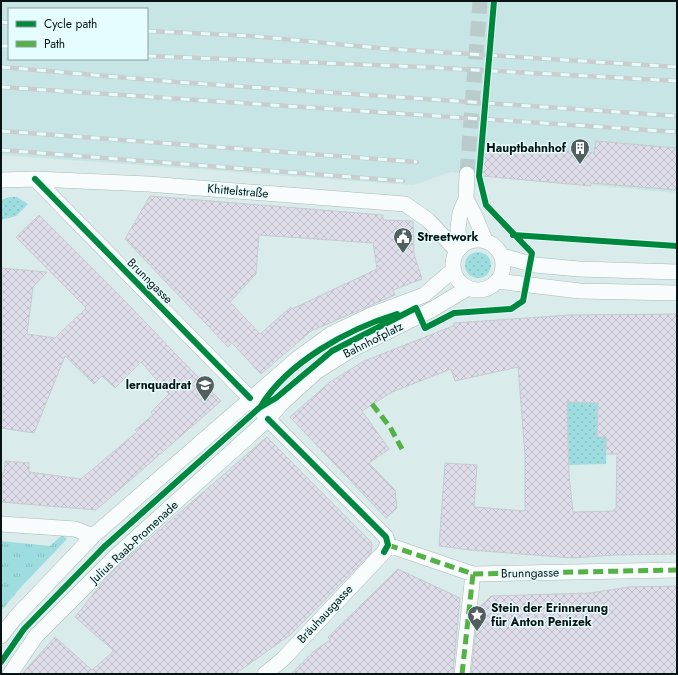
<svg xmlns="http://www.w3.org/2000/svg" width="678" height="675" font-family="Jost,sans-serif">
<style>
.built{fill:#c7e5e5;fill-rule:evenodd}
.grass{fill:url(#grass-dots)}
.park{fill:url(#park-tufts)}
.building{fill:url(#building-cross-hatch);stroke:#c6cbcf;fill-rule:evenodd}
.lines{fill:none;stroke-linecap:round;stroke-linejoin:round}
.street-tunnel{stroke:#bacbcb;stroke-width:15;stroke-dasharray:15 8;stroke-linecap:butt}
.street-casing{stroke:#abb8b8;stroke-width:16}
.street{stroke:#f9fcfc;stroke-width:15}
.rail-casing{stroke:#c9cdcd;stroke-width:4.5}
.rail{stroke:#e5fdfe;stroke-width:3;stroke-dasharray:9;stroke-linecap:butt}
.quiet{stroke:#54b144;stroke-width:5;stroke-dasharray:10 5;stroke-linecap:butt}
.cycleway-casing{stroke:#e5fdfe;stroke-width:8}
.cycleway{stroke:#00873e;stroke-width:6}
.labels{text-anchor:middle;stroke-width:3;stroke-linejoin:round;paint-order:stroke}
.poi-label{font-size:12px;font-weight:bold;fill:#081313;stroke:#e5fdfe;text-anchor:end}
.street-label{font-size:12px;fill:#081313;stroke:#e5fdfe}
</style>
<defs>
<pattern id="grass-dots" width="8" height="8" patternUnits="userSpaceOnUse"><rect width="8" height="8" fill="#9edddf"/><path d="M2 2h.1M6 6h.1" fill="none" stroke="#87bdbe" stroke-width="1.8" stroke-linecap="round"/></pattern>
<pattern id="park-tufts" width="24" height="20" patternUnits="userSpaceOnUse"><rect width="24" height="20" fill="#9edddf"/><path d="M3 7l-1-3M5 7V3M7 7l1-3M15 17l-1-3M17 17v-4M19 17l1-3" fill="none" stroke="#87bdbe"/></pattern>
<pattern id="building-cross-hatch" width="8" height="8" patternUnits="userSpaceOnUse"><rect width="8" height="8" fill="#dedde9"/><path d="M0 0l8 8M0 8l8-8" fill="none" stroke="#bdbdc7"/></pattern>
</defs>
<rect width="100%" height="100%" fill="#daebeb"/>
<path class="built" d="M 1,1 L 677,1 L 677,193 L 451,172 L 413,185 L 1,155 ZM 9,9 L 147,9 L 147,59 L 9,59 Z"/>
<path class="grass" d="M 10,197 L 17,197 L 28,204 L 16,216 L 1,220 L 1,200 Z
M465 265a13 13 0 1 1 26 0a13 13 0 1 1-26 0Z
M 567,402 L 598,403 L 597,437 L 606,437 L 606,464 L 569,465 Z"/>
<path class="park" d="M 62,535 L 67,539 L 22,586 L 1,611 L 1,541 L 50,546 Z"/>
<path class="building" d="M 596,141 L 677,148 L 677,190 L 591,183 L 591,186 L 482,176 L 485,145 L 594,153 Z
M 150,196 L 383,215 L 383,220 L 413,221 L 414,254 L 422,279 L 393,290 L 395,295 L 311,331 L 261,374 L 232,343 L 228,347 L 125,239 ZM 259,235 L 373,243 L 377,269 L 292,309 L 291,307 L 260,334 L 230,302 L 256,274 Z
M 39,215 L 124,300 L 221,401 L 96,510 L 1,502 L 1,473 L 4,473 L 5,461 L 29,463 L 29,472 L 81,479 L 137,432 L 135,430 L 153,415 L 151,412 L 169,394 L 141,362 L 115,388 L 102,376 L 94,384 L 65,356 L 34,433 L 1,428 L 1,268 L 47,272 L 33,287 L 27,334 L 55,338 L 86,308 L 16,237 Z
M 677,314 L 677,554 L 614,555 L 573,558 L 470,550 L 439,546 L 445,463 L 477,465 L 474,507 L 525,511 L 525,455 L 518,367 L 455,381 L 451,369 L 392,392 L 362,411 L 389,449 L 369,463 L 395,490 L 397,508 L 386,518 L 290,417 L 330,382 L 364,361 L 453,326 L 454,323 L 569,315 ZM 567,402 L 598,403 L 597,437 L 606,437 L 606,454 L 617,454 L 616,509 L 614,509 L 614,511 L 573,512 L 569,475 Z
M 267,437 L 371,542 L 372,545 L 371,553 L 290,635 L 235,674 L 22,674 L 55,637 L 92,670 L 114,651 L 75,617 L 102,583 L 118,566 Z
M 398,569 L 460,598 L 453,674 L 291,674 L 314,651 L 330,640 L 328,637 Z
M 677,586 L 677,674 L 471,674 L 478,609 L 491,596 L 590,593 L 629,587 Z"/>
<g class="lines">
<path class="street-tunnel" d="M 467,174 L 480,1"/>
<g class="street-casing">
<path id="street" d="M 35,179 L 250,398 L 268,419 L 386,537 L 388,545 L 384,552 L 283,659 L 265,674
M 1,180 L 35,179 L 148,184 L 405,204 L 428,220 L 456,250
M 466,199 L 474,214 L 485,240
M453 265a25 25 0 1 1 50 0a25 25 0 1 1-50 0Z
M 459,247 L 458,228 L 460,213 L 466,199 L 467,174
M 502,256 L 535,265 L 579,269 L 677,272
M 497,281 L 580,291 L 677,293
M 1,524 L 75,529 L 93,536
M 388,545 L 473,574 L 677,570
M 1,636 L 15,618 L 93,536 L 298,358 L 331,334 L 371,315 L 424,295 L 453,270
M 10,674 L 36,636 L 116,556 L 268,419 L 281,404 L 316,372 L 351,350 L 431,310 L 468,288
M 462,674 L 473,574"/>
</g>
<use href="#street" class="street"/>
<g class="rail-casing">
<path id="rail" d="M 1,22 L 9,23
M 147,31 L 252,36 L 389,49 L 677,67
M 1,46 L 9,46
M 147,56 L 422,67 L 677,81
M 1,67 L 176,82 L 677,116
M 1,87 L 677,132
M 1,131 L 417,162
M 1,150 L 403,181"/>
</g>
<use href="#rail" class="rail"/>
<path class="quiet" d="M 372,404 L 390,427 L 402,449
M 388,545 L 473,574 L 677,570
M 462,674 L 473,574"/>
<g class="cycleway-casing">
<path id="cycleway" d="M 35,179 L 250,398
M 513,235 L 677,246
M 416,308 L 425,328 L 454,313 L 511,309 L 523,301 L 532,253 L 486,205 L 479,176 L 494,1
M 261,406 C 288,362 348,329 397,314
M 268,419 L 386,537 L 388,545 L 384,552
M 1,662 L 24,629 L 104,547 L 259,408 L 276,398 L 332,351 L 416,308"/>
</g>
<use href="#cycleway" class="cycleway"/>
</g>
<defs>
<g id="building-pin" transform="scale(1)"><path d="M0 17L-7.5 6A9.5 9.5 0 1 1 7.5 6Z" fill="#525f5f" stroke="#e5fdfe"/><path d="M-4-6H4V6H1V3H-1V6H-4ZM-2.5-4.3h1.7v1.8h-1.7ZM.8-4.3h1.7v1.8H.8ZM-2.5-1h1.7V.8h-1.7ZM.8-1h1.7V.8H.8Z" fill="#fff"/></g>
<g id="civic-pin" transform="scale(1)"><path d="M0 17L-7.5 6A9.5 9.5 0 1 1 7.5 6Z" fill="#525f5f" stroke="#e5fdfe"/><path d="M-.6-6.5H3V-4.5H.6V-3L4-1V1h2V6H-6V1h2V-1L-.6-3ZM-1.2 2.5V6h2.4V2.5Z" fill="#fff"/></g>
<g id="school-pin" transform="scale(1)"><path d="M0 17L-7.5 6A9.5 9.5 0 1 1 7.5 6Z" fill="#525f5f" stroke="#e5fdfe"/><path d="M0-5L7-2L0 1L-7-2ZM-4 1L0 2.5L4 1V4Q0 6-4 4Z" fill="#fff"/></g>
<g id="sight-pin" transform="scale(1)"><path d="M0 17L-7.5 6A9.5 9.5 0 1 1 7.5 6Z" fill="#525f5f" stroke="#e5fdfe"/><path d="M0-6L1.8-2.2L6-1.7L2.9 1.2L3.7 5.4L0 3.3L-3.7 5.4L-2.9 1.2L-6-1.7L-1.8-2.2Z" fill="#fff"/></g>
</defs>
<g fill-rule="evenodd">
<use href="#building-pin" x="580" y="148"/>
<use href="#civic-pin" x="403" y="237"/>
<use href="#school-pin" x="205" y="385"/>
<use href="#sight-pin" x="477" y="615"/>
</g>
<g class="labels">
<g class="poi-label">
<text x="566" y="152">Hauptbahnhof</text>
<text x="417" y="241" text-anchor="start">Streetwork</text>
<text x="191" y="389">lernquadrat</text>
<text x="491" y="612" text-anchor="start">Stein der Erinnerung<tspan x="491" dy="14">für Anton Penizek</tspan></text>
</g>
<g class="street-label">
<text transform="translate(238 191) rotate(5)" y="4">Khittelstraße</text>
<text transform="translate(150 281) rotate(45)" y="4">Brunngasse</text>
<text transform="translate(373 340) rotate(-27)" y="4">Bahnhofplatz</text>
<text transform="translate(134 542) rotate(-43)" y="4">Julius Raab-Promenade</text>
<text transform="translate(530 573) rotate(-1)" y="4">Brunngasse</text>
<text transform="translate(325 614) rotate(-47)" y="4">Bräuhausgasse</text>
</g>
</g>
<rect width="678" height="675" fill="none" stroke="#081313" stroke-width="4"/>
<rect x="8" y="8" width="140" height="52" fill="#e5fdfe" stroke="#8d9fa0"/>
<rect x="16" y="21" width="20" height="6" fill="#00873e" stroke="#8d9fa0"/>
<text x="44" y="28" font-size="12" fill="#081313">Cycle path</text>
<rect x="16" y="41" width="20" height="6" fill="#54b144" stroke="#8d9fa0"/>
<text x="44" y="48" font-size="12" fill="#081313">Path</text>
</svg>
